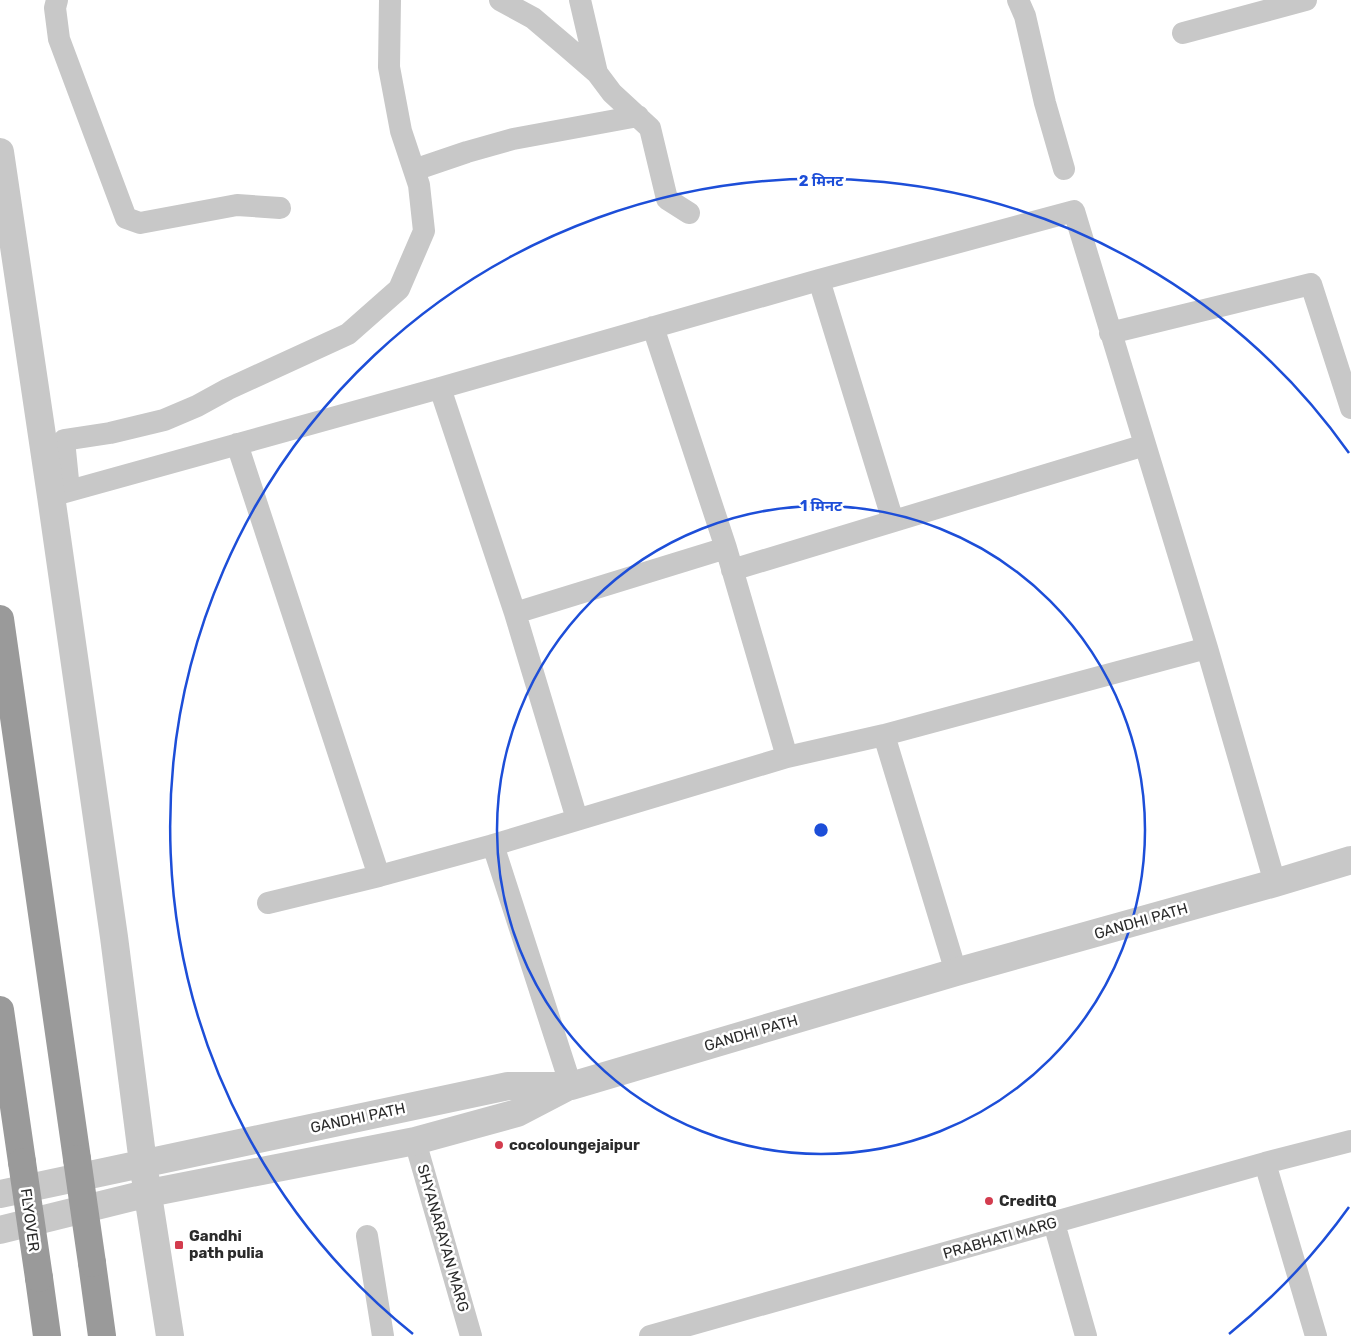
<svg xmlns="http://www.w3.org/2000/svg" width="1351" height="1336" font-family="Rubik,'Noto Sans Devanagari',sans-serif">
<style>
.lines{fill:none;stroke-linecap:round;stroke-linejoin:round}
.minor{stroke:#c8c8c8;stroke-width:22}
.tertiary{stroke:#c8c8c8;stroke-width:28}
.trunk{stroke:#9a9a9a;stroke-width:28}
.trunk-bridge{stroke:#9a9a9a;stroke-width:28}
.ring{fill:none;stroke:#1d4ed8;stroke-width:2.5}
.poi-dot{fill:#d33c4e;stroke:#fff;stroke-width:2}
.labels{text-anchor:middle;stroke-width:5;stroke-linejoin:round;paint-order:stroke}
.street-label{font-size:15px;fill:#2b2b2b;stroke:#fff}
.poi-label{font-size:15px;font-weight:bold;fill:#2b2b2b;stroke:#fff;text-anchor:start}
.centre{fill:#1d4ed8;stroke:#fff;stroke-width:2.5}
.ring-label{font-size:15px;text-anchor:middle;font-weight:bold;fill:#1d4ed8;stroke:#fff;stroke-width:5;stroke-linejoin:round;paint-order:stroke}
</style>
<rect width="100%" height="100%" fill="#fff"/>
<g class="lines">
<path class="minor" d="M 57,0 L 55,8 L 59,39 L 126,218 L 140,223 L 237,205 L 280,208
M 500,0 L 533,18 L 566,46 L 597,73 L 612,93 L 650,128 L 667,199 L 689,213
M 580,0 L 597,73
M 1018,0 L 1025,16 L 1045,103 L 1064,169
M 1183,33 L 1306,0
M 414,170 L 467,152 L 513,139 L 638,116
M 819,280 L 893,521
M 653,327 L 726,548 L 787,757
M 1110,333 L 1311,284 L 1351,408
M 440,388 L 515,613 L 577,819
M 237,444 L 379,876
M 69,490 L 64,440 L 110,433 L 164,420 L 197,406 L 228,389 L 348,334 L 399,289 L 424,231 L 419,185 L 401,131 L 389,67 L 390,0
M 51,496 L 440,388 L 819,280 L 1074,211 L 1207,648 L 1275,883
M 732,570 L 1145,445
M 515,613 L 726,548
M 884,735 L 956,972
M 493,845 L 571,1086
M 268,903 L 379,876 L 493,845 L 787,757 L 884,735 L 1207,648
M 415,1141 L 471,1336
M 1265,1163 L 1316,1336
M 1054,1223 L 1086,1336
M 367,1236 L 383,1336
M 650,1336 L 1265,1163 L 1351,1141"/>
<path class="tertiary" d="M 0,152 L 51,496 L 114,937 L 143,1163 L 170,1336
M 0,1194 L 508,1086 L 571,1086 L 956,972 L 1275,883 L 1351,860
M 0,1230 L 149,1193 L 415,1141 L 517,1113 L 565,1088"/>
<path class="trunk" d="M 0,619 L 77,1159
M 0,1010 L 22,1162
M 92,1263 L 102,1336
M 39,1278 L 47,1336"/>
<path class="trunk-bridge" d="M 77,1159 L 92,1263
M 22,1162 L 39,1278"/>
</g>
<g class="ring">
<circle cx="821" cy="830" r="324"/>
<path d="M1349 1207A649 649 0 0 1 1229 1334M413 1334A649 649 0 1 1 1349 453"/>
</g>
<g class="poi-dot">
<circle cx="499" cy="1145" r="5"/>
<circle cx="989" cy="1201" r="5"/>
<rect x="174" y="1240" width="10" height="10" rx="2.5"/>
</g>
<g class="labels">
<g class="street-label">
<text transform="translate(1141 921) rotate(-16)" y="5">GANDHI PATH</text>
<text transform="translate(751 1033) rotate(-16)" y="5">GANDHI PATH</text>
<text transform="translate(358 1118) rotate(-12)" y="5">GANDHI PATH</text>
<text transform="translate(30 1220) rotate(82)" y="5">FLYOVER</text>
<text transform="translate(443 1238) rotate(74)" y="5">SHYANARAYAN MARG</text>
<text transform="translate(1000 1238) rotate(-16)" y="5">PRABHATI MARG</text>
</g>
<g class="poi-label">
<text x="509" y="1150">cocoloungejaipur</text>
<text x="999" y="1206">CreditQ</text>
<text x="189" y="1241">Gandhi<tspan x="189" dy="17">path pulia</tspan></text>
</g>
</g>
<circle cx="821" cy="830" r="8" class="centre"/>
<g class="ring-label">
<text x="821" y="186">2 मिनट</text>
<text x="821" y="511">1 मिनट</text>
</g>
</svg>
